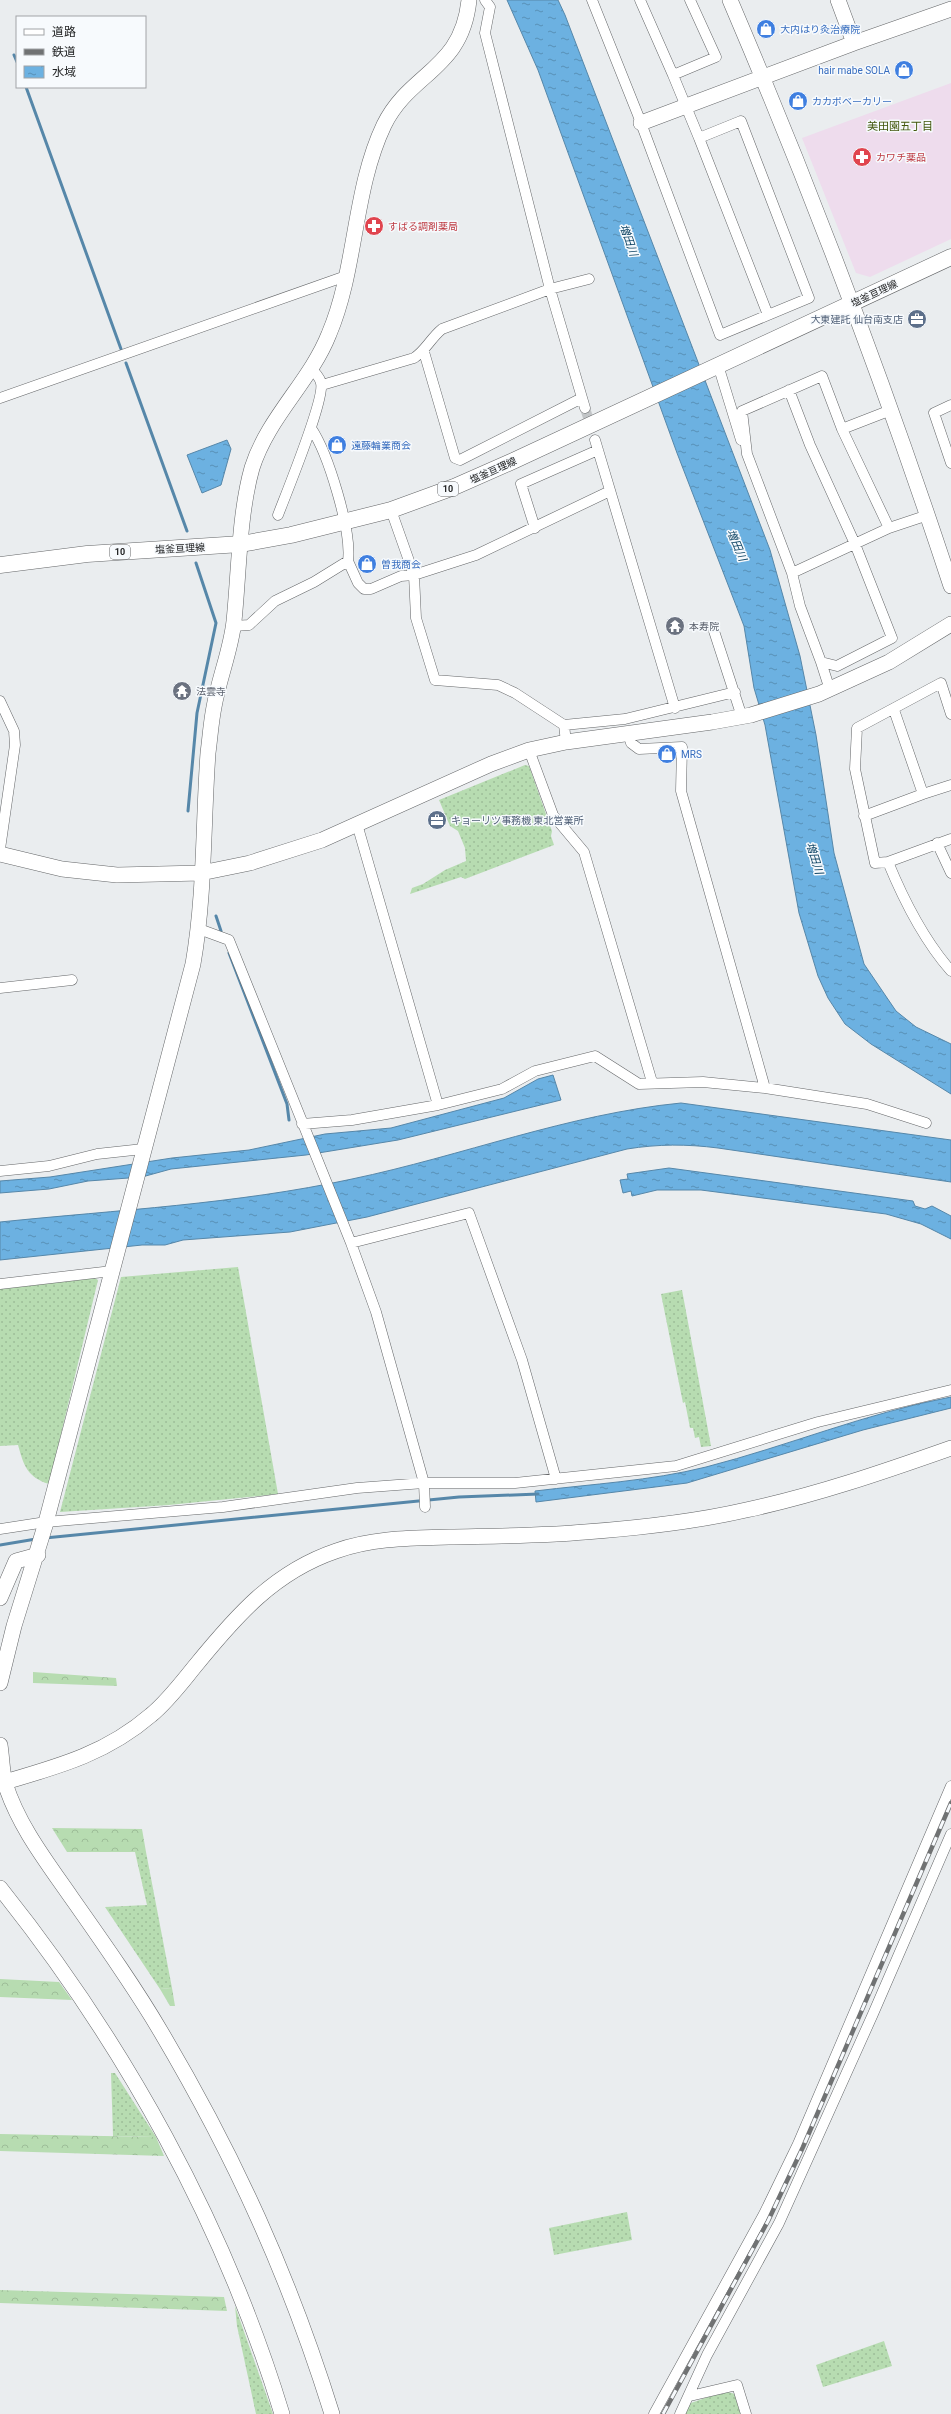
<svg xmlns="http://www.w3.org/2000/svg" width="951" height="2414" font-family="Roboto,'Noto Sans JP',sans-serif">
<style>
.commercial{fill:#eedced}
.grass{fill:url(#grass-dots)}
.forest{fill:url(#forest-crowns)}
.water{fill:url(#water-ripples);stroke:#5687a9}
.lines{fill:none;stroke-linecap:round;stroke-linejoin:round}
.stream{stroke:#5687a9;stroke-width:3}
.street-tunnel{stroke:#c2c5c7;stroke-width:10;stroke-dasharray:10 5;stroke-linecap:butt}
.street-casing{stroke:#646668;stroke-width:11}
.secondary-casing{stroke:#646668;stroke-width:16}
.primary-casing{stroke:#646668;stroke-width:17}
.street{stroke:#fff;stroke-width:10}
.secondary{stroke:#fff;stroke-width:15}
.primary{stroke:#fff;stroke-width:16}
.rail-casing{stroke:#707273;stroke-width:4.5}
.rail{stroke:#f7fafd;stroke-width:3;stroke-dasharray:9;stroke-linecap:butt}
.labels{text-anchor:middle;stroke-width:3;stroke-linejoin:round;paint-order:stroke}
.shield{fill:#f7fafd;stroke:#636466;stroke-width:1}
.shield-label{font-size:9px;font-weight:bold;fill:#232425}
.shop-label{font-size:10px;fill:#366cbe;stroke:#f7fafd;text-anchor:start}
.health-label{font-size:10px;fill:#be3a42;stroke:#f7fafd;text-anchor:start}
.street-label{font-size:10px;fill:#232425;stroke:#f7fafd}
.service-label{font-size:10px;fill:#4e5e75;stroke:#f7fafd;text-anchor:end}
.worship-label{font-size:10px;fill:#5b616d;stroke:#f7fafd;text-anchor:start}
.neighbourhood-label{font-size:11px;fill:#42570c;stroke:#f7fafd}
.water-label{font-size:11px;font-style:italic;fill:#104666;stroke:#f7fafd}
</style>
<defs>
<pattern id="grass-dots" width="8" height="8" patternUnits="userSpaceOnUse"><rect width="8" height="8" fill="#b7dcb1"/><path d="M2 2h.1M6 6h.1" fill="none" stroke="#9dbd98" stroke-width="1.8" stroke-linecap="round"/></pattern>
<pattern id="forest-crowns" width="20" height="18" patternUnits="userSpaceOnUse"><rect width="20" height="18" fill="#b7dcb1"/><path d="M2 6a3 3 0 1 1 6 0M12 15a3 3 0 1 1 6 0" fill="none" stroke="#9dbd98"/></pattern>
<pattern id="water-ripples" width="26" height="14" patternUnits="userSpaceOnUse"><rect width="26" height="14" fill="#6cb1e1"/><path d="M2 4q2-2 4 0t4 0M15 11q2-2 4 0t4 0" fill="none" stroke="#5890b6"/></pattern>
</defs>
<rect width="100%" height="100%" fill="#eaedef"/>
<path class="commercial" d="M 951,83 L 951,239 L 870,277 L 856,273 L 802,138 Z"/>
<path class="grass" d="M 525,765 L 529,766 L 552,831 L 551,836 L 554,845 L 465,879 L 461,877 L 410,894 L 412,888 L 423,884 L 445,870 L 466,861 L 465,848 L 458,831 L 450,826 L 439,800 Z
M 238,1267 L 278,1494 L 169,1505 L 60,1512 L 121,1277 Z
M 93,1277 L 98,1280 L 49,1484 C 27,1477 24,1466 18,1445 L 0,1446 L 0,1288 Z
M 682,1290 L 711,1446 L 701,1447 L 699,1437 L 695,1438 L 693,1428 L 690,1428 L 685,1402 L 683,1403 L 661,1294 Z
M 135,1852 L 146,1852 L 172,1988 L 160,1989 L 105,1907 L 147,1905 Z
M 111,2073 L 115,2073 L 156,2137 L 113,2136 Z
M 627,2212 L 632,2240 L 554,2255 L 549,2228 Z
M 235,2306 L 273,2414 L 256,2414 L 237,2326 Z
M 884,2341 L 892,2366 L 823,2387 L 816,2365 Z
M 725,2391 L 735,2394 L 742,2414 L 684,2414 L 691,2403 Z"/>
<path class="forest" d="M 33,1672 L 116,1678 L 117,1686 L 33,1683 Z
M 52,1828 L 142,1829 L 146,1852 L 67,1852 Z
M 0,1979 L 59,1982 L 72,2000 L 0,1997 Z
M 172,1988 L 175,2006 L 170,2006 L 160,1989 Z
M 0,2134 L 156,2137 L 164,2156 L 0,2151 Z
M 0,2290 L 224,2297 L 227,2311 L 0,2303 Z"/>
<path class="water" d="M 507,0 L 558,0 L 565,15 L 770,550 L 800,656 L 816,735 L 834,853 L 864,964 L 896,1011 L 916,1027 L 951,1044 L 951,1094 L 871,1044 L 845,1024 L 828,998 L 818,976 L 799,913 L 765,725 L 754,688 L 744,626 L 677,453 L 538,70 Z
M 227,440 L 231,449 L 221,485 L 202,493 L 187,455 Z
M 553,1075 L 561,1100 L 398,1140 L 306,1155 L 171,1169 L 142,1177 L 88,1181 L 49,1189 L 0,1193 L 0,1181 L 50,1177 L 172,1158 L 249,1150 L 325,1134 L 391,1128 L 504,1098 L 538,1079 Z
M 681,1103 L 951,1140 L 951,1182 L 718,1148 C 687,1144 658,1144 627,1149 L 367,1217 L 290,1232 L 183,1240 L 165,1245 L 142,1245 L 0,1260 L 0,1222 C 117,1210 237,1204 352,1179 C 462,1156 568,1114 681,1103 Z
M 669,1168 L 913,1201 L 915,1206 L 925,1209 L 932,1206 L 951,1216 L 951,1239 L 921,1224 L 886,1214 L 701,1190 L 657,1190 L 632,1196 L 631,1191 L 623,1193 L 620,1180 L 628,1179 L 627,1174 Z
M 951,1397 L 951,1408 L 863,1430 L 687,1483 L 536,1502 L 535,1491 C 592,1484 650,1481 706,1467 C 788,1446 866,1413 951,1397 Z"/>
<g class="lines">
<path class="stream" d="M 14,55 L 17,62
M 26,87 L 121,349
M 126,363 L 187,531
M 188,811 L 197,713 L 216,623 L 196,563
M 216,916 L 221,931
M 229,953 L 287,1104 L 289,1120
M 45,1538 L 459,1497 L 538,1494
M 0,1545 L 36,1539"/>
<path class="street-tunnel" d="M 585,408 L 595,440"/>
<g class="street-casing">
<path id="street" d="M 485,0 L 490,7 L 485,33 L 550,289 L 585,408
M 592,0 L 638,115 L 720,335 L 809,298 L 741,121 L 699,138 L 673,75 L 716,57 L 690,0
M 640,0 L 673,75
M 699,138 L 768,315
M 424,352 L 455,458 L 460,460 L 582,398
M 718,365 L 741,440
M 322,385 L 414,358 C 426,350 430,339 442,329 L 550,289 L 589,279
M 789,390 L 810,445 L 855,544 L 892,638 L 837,666 L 821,662 L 800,606 L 792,573
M 0,398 L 346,276
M 951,405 L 934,413 L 951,463
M 891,410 L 842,429 L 822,376 L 742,411 L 747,454 L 792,573 L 889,528 L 928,515
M 842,429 L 889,528
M 595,440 L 675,708
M 391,510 L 414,575 L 416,618 L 435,680 L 498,685 L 515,693 L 564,725 L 566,742
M 278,515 C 286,494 325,399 321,383 C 320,377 315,373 311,368
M 535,528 L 521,484 L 598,450
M 348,561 L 358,583 L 364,589 L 371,589 L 401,576 L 414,575 L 476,555 L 610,491
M 234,626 L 249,625 L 275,601 L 314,582 L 348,561 C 352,531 328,453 311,428
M 714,631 L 742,717
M 821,662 L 830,690
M 0,701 L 14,731 L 15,745 L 0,849
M 894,710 L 923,794 L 951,785
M 951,714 L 941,683 L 857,728 L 855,769 L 875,863 L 888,862 C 904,901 923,939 951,971
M 564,725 L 625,719 L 735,692
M 628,733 L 631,743 L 639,749 L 682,747 L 681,791 L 765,1088
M 529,750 L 553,815 L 584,852 L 652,1082
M 864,816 L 923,794
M 357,824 L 438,1105
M 937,843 L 951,873
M 888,862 L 951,839
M 199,929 L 229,940 L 351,1243 L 376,1312 L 424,1483 L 425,1507
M 0,988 L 72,980
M 302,1124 L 352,1120 L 438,1105 L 502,1089 L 535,1071 L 595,1056 L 639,1084 L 703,1082 L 765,1088 L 867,1104 L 926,1123
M 0,1171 L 49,1166 L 97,1154 L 143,1149
M 351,1243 L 469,1213 L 522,1360 L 556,1479
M 0,1284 L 112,1271
M 0,1529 L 46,1522 L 223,1507 L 357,1488 L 424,1483 L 515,1483 L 676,1466 L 818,1422 L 951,1390
M 690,2396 L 737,2385 L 746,2414
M 654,2414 L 764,2214 L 798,2144 L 951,1786
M 680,2414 L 707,2355 L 779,2223 L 873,2014 L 951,1834"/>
</g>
<g class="secondary-casing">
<path id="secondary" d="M 730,0 C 812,192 886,388 951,586
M 838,0 L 854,43
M 641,123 L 854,43 L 951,9
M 0,854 L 62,869 L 117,875 L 201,873 L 250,863 L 322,840 L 491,764 L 529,750 L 566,742 L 712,722 L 751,715 L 819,694 L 889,662 L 951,624
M 0,1598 L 16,1561 L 38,1555
M 0,1683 L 14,1626 L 45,1526 L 193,964 C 205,895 203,823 208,753 C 210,738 211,722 214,707 C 219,678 231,650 234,621 C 239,573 239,514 252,468 C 268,417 310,382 329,334 C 357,268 353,190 384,125 C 410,72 462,70 469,0
M 0,1745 C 2,1758 2,1771 5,1783 C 18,1825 46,1861 71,1897 C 102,1941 134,1986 161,2032 C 235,2157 289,2276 332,2414
M 5,1782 C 60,1766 107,1753 151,1715 C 168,1701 182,1682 196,1665 C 236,1616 274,1572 336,1551 C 372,1538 411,1538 449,1537 C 495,1536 540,1536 585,1532 C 638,1528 694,1522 746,1510 C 816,1495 883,1472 951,1448
M 0,1888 C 124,2043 224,2223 282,2414"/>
</g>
<g class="primary-casing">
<path id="primary" d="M 0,565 L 87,554 L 241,544 L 291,535 L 391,510 L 454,487 L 513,461 L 951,257"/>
</g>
<use href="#street" class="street"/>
<use href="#secondary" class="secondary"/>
<use href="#primary" class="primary"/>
<g class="rail-casing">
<path id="rail" d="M 663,2414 L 768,2221 L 803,2147 L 951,1803"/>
</g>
<use href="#rail" class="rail"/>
</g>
<defs>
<g id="shop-disc" transform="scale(1)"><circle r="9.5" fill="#3f7fe0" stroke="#f7fafd"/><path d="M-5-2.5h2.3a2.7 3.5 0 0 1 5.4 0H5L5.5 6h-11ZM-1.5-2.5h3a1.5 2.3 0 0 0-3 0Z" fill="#fff"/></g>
<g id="pharmacy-disc" transform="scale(1)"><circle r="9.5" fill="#e0444e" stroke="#f7fafd"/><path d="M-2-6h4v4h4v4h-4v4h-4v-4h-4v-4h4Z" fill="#fff"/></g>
<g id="office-disc" transform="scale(1)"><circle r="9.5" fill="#5c6f8a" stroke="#f7fafd"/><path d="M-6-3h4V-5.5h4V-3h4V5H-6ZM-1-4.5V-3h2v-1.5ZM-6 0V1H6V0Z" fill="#fff"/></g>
<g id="temple-disc" transform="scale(1)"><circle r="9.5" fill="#6b7280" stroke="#f7fafd"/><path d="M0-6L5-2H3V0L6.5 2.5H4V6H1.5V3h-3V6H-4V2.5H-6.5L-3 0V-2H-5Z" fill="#fff"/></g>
</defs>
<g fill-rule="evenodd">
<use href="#shop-disc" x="766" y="29"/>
<use href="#shop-disc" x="904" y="70"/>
<use href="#shop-disc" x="798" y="101"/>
<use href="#pharmacy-disc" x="862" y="157"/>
<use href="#pharmacy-disc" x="374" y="226"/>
<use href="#office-disc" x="917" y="319"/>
<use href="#shop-disc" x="337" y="445"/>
<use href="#shop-disc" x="367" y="564"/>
<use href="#temple-disc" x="675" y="626"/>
<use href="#temple-disc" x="182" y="691"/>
<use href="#shop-disc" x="667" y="754"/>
<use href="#office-disc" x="437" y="820"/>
</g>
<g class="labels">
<g class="shield">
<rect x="438" y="482" width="20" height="14" rx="3"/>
<rect x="110" y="545" width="20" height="14" rx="3"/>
</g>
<g class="shield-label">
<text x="448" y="492">10</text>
<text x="120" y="555">10</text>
</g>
<g class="shop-label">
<text x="780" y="33">大内はり灸治療院</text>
<text x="890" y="74" text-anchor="end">hair mabe SOLA</text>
<text x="812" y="105">カカポベーカリー</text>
<text x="351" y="449">遠藤輪業商会</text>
<text x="381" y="568">曽我商会</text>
<text x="681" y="758">MRS</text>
</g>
<g class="health-label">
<text x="876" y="161">カワチ薬品</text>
<text x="388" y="230">すばる調剤薬局</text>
</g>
<g class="street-label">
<text transform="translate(874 293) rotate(-25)" y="4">塩釜亘理線</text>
<text transform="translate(493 470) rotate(-24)" y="4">塩釜亘理線</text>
<text transform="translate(180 548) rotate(-3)" y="4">塩釜亘理線</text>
</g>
<g class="service-label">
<text x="903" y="323">大東建託 仙台南支店</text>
<text x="451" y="824" text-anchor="start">キョーリツ事務機 東北営業所</text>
</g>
<g class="worship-label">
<text x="689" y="630">本寿院</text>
<text x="196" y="695">法雲寺</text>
</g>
<g class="neighbourhood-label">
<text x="900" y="130">美田園五丁目</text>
</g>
<g class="water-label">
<text transform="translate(629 240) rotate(71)" y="4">増田川</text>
<text transform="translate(737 545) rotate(67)" y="4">増田川</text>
<text transform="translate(815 858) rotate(73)" y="4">増田川</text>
</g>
</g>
<rect x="16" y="16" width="130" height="72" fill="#f7fafd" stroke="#a2a4a7"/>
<rect x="24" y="29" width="20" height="6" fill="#ffffff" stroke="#a2a4a7"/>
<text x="52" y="36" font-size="12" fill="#232425">道路</text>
<rect x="24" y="49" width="20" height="6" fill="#707273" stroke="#a2a4a7"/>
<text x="52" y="56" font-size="12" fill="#232425">鉄道</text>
<rect x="24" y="66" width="20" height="12" fill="url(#water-ripples)" stroke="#a2a4a7"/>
<text x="52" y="76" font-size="12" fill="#232425">水域</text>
</svg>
